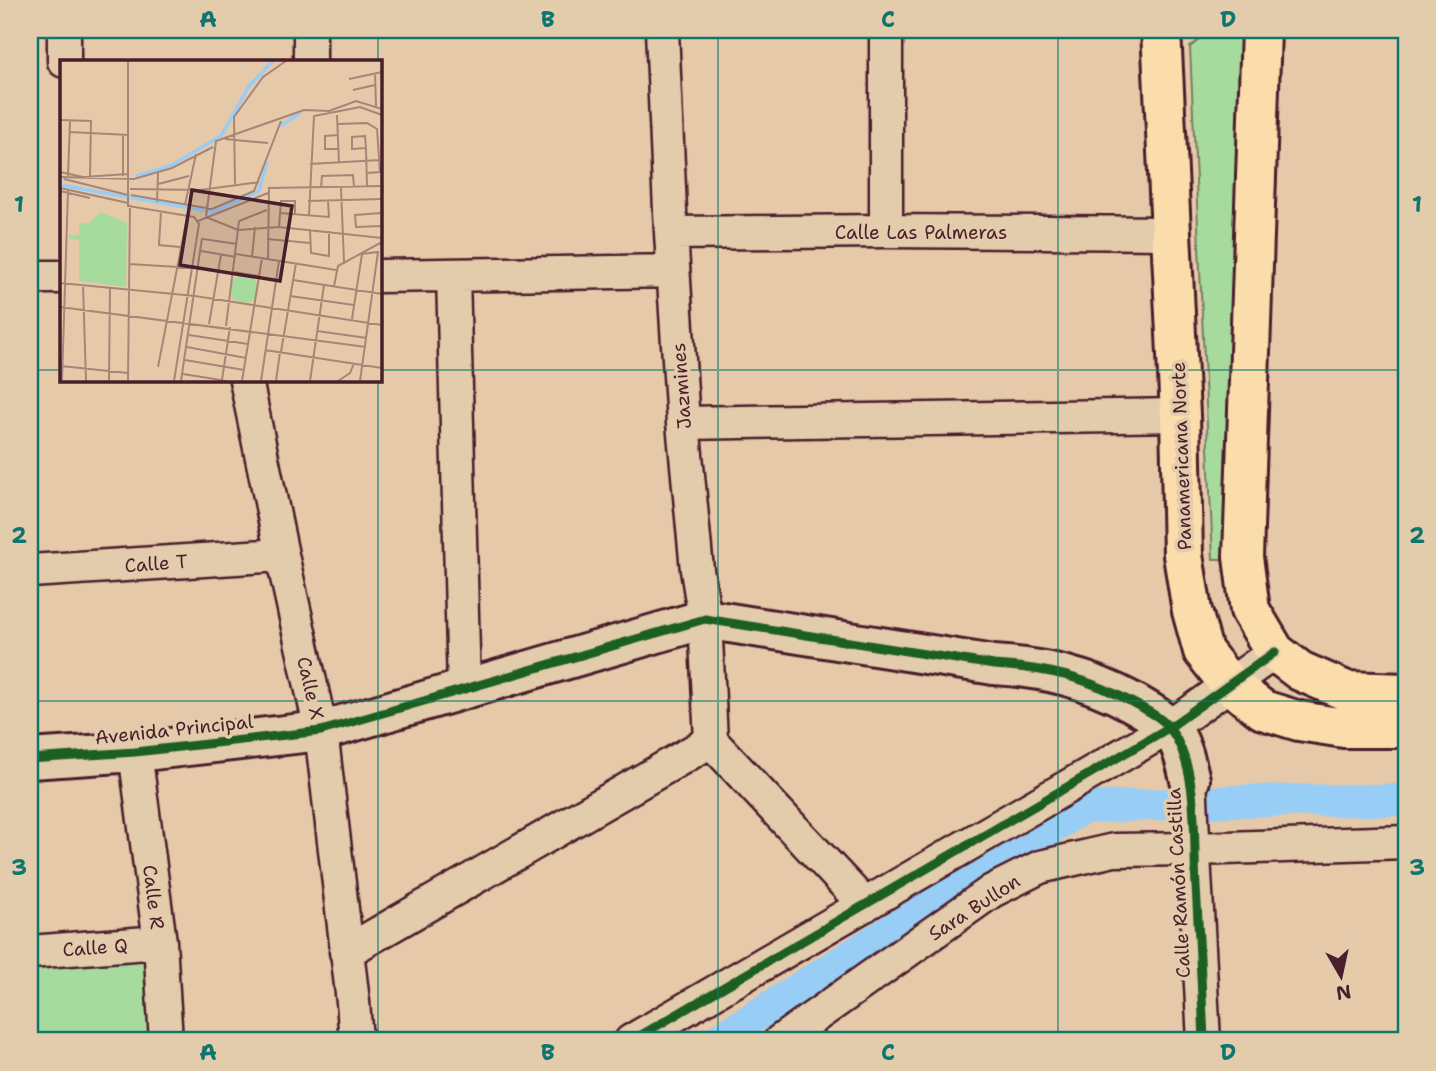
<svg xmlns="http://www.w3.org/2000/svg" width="1436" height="1071" font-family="'Shantell Sans',sans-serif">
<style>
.green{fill:#a7db9d;stroke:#787d64;stroke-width:2}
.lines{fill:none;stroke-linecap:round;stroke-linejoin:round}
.canal{stroke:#98cdf6;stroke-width:32}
.street-casing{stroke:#4a1f2b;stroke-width:37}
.secondary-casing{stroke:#4a1f2b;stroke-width:44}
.highway-casing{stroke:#4a1f2b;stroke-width:44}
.street{stroke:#e3ccac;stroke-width:32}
.secondary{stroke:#e3ccac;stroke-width:38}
.highway{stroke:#faddab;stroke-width:38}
.cycleway-casing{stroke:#e3ccac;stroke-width:13}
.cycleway{stroke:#1b5e20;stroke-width:9}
.grid{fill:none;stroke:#0f766e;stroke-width:2;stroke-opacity:0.55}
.labels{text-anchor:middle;stroke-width:7;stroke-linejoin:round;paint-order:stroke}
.street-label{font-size:19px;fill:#4a1f2b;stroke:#e3ccac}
.inset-river{fill:none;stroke:#98cdf6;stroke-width:3.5}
.inset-road{fill:none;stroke:#a78577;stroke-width:2}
.view{fill:#4a1f2b;fill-opacity:0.15;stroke:#4a1f2b;stroke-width:3.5}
.inset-edge{fill:none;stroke:#4a1f2b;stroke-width:3.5}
.neatline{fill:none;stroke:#0f766e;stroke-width:2.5}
.grid-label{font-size:23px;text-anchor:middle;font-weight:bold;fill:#0f766e}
</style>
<rect width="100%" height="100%" fill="#e5c9a9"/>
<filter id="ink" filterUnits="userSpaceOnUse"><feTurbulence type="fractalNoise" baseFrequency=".0143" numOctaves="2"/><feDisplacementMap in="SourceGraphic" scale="14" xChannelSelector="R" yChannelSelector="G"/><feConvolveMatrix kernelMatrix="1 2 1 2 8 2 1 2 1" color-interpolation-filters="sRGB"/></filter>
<g filter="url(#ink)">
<path class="green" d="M 1214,30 L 1230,30 L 1240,33 L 1243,53 L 1231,559 L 1213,559 L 1190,47 C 1201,40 1201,34 1214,30 Z
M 143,953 L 151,966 L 157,1041 L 30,1041 L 30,963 Z"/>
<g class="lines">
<path class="canal" d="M 716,1041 L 1083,808 L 1234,801 L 1406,800"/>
<g class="street-casing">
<path id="street" d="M 64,30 L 64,61
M 662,30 L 671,233 L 683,423 L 697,570 L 705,619 L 711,741
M 310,61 L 310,30
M 886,231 L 886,30
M 671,233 L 886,231 L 1172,233
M 453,275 L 464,690
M 380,276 L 673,271
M 30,277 L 61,277
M 246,380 L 282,555 L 321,731 L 353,1002 L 356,1041
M 683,423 L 1180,415
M 30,571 L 282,555
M 711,741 L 865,905
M 135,752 L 160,942 L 166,1041
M 1190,780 L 1204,1041
M 30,952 L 160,942
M 346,952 L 711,741
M 631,1041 L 1170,727 L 1275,652
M 780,1041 L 992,891 L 1040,867 L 1114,850 L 1194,849 L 1406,842"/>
</g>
<g class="secondary-casing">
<path id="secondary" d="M 30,759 L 135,752 L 321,731 L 705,619 L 994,665 C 1045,668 1087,678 1132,702 C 1144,709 1158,716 1168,726 C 1181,739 1186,763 1190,780"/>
</g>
<g class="highway-casing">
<path id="highway" d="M 1161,30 L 1180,415 L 1183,555 L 1192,611 L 1203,651 L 1229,684 L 1263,710 L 1299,721 L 1344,728 L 1406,728
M 1261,30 L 1243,557 L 1250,610 L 1275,652 L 1300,671 L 1346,691 L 1406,693"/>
</g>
<use href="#street" class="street"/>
<use href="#secondary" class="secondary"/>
<use href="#highway" class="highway"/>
<g class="cycleway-casing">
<path id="cycleway" d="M 30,759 L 135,752 L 321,731 L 705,619 L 994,665 C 1048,668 1089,678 1137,705 C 1148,711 1164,719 1171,730 C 1200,771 1193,838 1196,886 C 1199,938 1202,990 1204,1041
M 631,1041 L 1170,727 L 1275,652"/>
</g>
<use href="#cycleway" class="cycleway"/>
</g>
</g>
<path class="grid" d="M 378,30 L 378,61M 718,30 L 718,1041M 1058,30 L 1058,1041M 30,370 L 61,370M 380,370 L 1406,370M 378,380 L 378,1041M 30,701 L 1406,701"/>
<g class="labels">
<g class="street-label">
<text x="921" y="239">Calle Las Palmeras</text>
<text transform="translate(681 386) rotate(-94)" y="7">Jazmines</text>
<text transform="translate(1181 456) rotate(-92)" y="7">Panamericana Norte</text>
<text transform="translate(156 563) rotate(-4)" y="7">Calle T</text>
<text transform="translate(311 688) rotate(77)" y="7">Calle X</text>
<text transform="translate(174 729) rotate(-6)" y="7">Avenida Principal</text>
<text transform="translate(1178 883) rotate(-93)" y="7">Calle Ramón Castilla</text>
<text transform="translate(154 897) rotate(83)" y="7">Calle R</text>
<text transform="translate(974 907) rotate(-33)" y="7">Sara Bullon</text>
<text transform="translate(95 947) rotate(-4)" y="7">Calle Q</text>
</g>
</g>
<g transform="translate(60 60)">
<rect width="322" height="322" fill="#e5c9a9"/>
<path d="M 41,152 L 67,163 L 66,227 L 19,221 L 19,180 L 9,179 L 9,175 L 19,175 L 19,164 L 28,163 ZM170 229a14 14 0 1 1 28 0a14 14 0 1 1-28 0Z" fill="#a7db9d"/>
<path class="inset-river" d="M 220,66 L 240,53M 76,116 L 110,106 L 161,76 L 189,26 L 213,1M 0,125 L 153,152 L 199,131 L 207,102"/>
<path class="inset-road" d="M 68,1 L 68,146 L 134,157 L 139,164 L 114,321M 315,13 L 316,46M 289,19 L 322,12M 293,30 L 315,25M 277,55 L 279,103M 0,60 L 31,61 L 30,117M 278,64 L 307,63 L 317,69 L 320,112 L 307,113M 10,72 L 69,75M 278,75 L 265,76 L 265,89 L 279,89M 165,79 L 208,83M 306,88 L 292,89 L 292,77 L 305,76 L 305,77 L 306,88 L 307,127M 250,104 L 320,100M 0,112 L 23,117 L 68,114M 8,116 L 10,61M 63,116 L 63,75M 0,117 L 74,119 L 112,108 L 153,87M 4,119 L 68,135M 98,124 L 129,116M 175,124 L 174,57 L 203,17 L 226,1M 0,128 L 68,143M 261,128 L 262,116 L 293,115 L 294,127M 281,128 L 284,202M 70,129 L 140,130 L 199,122M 0,131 L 30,138M 71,135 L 152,149 L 194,131 L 221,61M 248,141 L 322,139M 97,142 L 98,112M 125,145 L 136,94M 101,151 L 99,185 L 120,187M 220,153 L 269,157 L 268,141M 322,153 L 295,155 L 296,167 L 322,166M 249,155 L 254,56 L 300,47 L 322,55M 146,157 L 156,81 L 244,50 L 269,51 L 296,41 L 322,49M 146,157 L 178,170 L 219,167 L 322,178M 138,161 L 208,133M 179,161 L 207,150M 219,167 L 221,141 L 235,141 L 235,154M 250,169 L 251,193 L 269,196 L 269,171M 143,179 L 177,184M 207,179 L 250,183M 141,191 L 176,197M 176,194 L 276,210M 192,197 L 195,167M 208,199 L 209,128 L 322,126M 69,204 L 134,208M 174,212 L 199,216M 233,220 L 322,234M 0,223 L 135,236 L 322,265M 23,225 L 26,321M 274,226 L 278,206 L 322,182M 230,236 L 294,245M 0,247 L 306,287M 292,259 L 302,194 L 318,192 L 300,321M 149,264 L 161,195M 166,266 L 179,161M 257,271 L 307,278M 129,275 L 188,284M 127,287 L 186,298M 205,290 L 322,308M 221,292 L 236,203M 125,300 L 184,310M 1,306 L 68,313M 98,307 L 127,157M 123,314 L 167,321M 162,320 L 170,267M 2,321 L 8,130M 49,321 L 50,227M 68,321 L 70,145M 121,321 L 142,178M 182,321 L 202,198M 201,321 L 219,201M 216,321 L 220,292M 250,321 L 264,225M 278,321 L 290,313 L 294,303"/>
<path class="view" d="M 132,130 L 232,146 L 220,221 L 120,205 Z"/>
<rect width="322" height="322" class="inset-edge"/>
</g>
<rect width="1436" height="1071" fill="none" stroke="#e3ccac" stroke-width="77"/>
<g transform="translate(1341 976) rotate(171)" stroke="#e3ccac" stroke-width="5" paint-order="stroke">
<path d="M0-5L12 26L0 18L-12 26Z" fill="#4a1f2b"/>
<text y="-10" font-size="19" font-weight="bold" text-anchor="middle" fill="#4a1f2b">N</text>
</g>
<rect x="38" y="38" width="1360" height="994" class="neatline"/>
<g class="grid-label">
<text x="208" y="27">A</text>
<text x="548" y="27">B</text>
<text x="888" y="27">C</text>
<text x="1228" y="27">D</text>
<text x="19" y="212">1</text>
<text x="1417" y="212">1</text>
<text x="19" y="543">2</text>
<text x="1417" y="543">2</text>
<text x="19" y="875">3</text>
<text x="1417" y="875">3</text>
<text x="208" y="1060">A</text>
<text x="548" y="1060">B</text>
<text x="888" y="1060">C</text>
<text x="1228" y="1060">D</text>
</g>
</svg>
